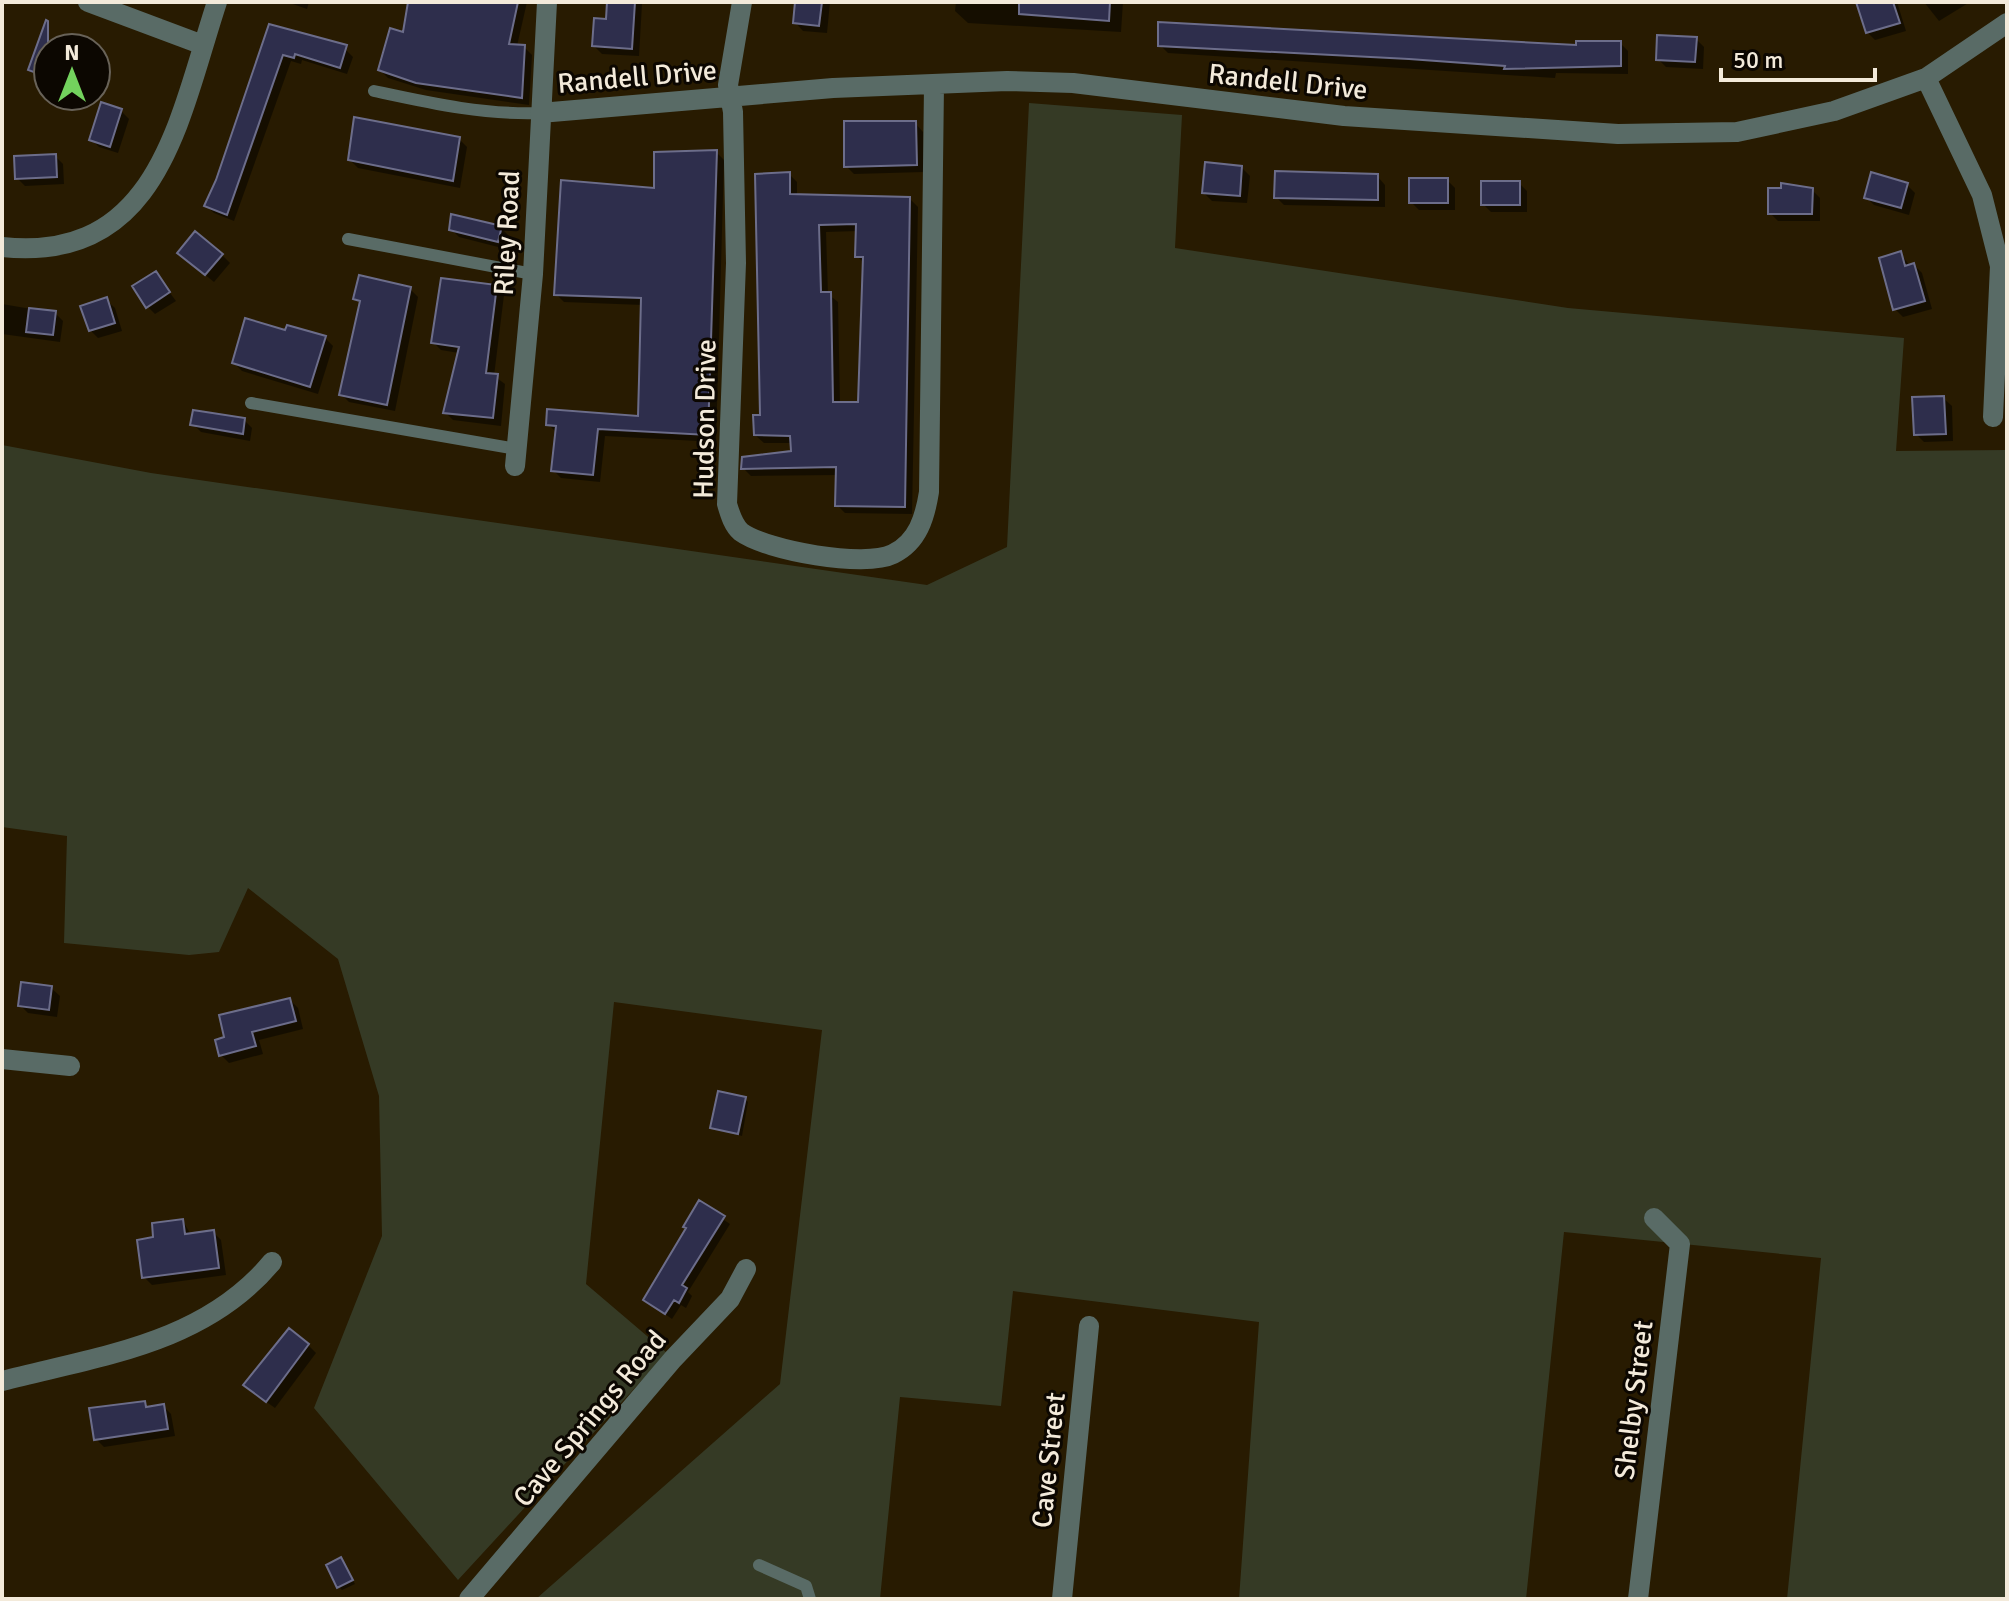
<svg xmlns="http://www.w3.org/2000/svg" width="2009" height="1601" font-family="Signika,sans-serif">
<style>
.green{fill:#353a25}
.shadow{fill:#0007;fill-rule:evenodd}
.building{fill:#2e2e4c;stroke:#6c6d8a;stroke-width:2;fill-rule:evenodd}
.lines{fill:none;stroke-linecap:round;stroke-linejoin:round}
.service{stroke:#596b66;stroke-width:12}
.minor{stroke:#596b66;stroke-width:20}
.labels{text-anchor:middle;stroke-width:6;stroke-linejoin:round;paint-order:stroke}
.street-label{font-size:28px;fill:#f3eada;stroke:#0c0701}
</style>
<rect width="100%" height="100%" fill="#281b01"/>
<path class="green" d="M 1029,103 L 1182,115 L 1175,248 L 1568,308 L 1904,338 L 1896,451 L 2007,450 L 2007,1599 L 1787,1599 L 1821,1258 L 1564,1232 L 1526,1599 L 1239,1599 L 1259,1322 L 1013,1291 L 1001,1406 L 900,1397 L 880,1599 L 536,1599 L 780,1384 L 822,1030 L 614,1002 L 586,1284 L 667,1353 L 458,1580 L 314,1408 L 382,1236 L 379,1096 L 338,959 L 248,888 L 219,952 L 189,955 L 64,943 L 67,836 L 2,827 L 2,445 L 151,473 L 927,585 L 1007,547 Z"/>
<path class="shadow" d="M 287,2 L 309,2 L 307,9 Z
M 410,2 L 527,2 L 517,46 L 524,47 L 532,55 L 529,105 L 426,90 L 388,78 L 380,70 L 404,35 Z
M 609,2 L 642,4 L 639,56 L 602,54 L 594,46 L 608,21 Z
M 797,2 L 830,2 L 827,33 L 803,31 L 795,22 Z
M 956,2 L 1123,2 L 1121,32 L 968,23 L 955,11 Z
M 1858,2 L 1897,2 L 1906,31 L 1875,40 L 1867,32 Z
M 1924,2 L 1970,2 L 1939,21 Z
M 270,27 L 346,50 L 353,57 L 347,74 L 302,60 L 301,64 L 291,61 L 234,221 L 214,213 L 206,206 L 218,181 Z
M 1696,39 L 1704,47 L 1703,69 L 1666,67 L 1658,59 Z
M 1620,43 L 1628,51 L 1628,74 L 1556,73 L 1555,78 L 1168,53 L 1160,45 L 1578,47 Z
M 48,53 L 48,81 L 30,70 Z
M 121,111 L 129,119 L 118,153 L 99,147 L 91,139 Z
M 915,123 L 923,132 L 924,172 L 854,174 L 846,166 Z
M 459,139 L 467,147 L 460,188 L 358,168 L 350,160 Z
M 716,152 L 724,160 L 716,442 L 605,436 L 600,482 L 561,478 L 553,470 L 557,433 L 548,424 L 640,418 L 643,305 L 564,302 L 556,294 L 656,191 Z
M 55,156 L 63,164 L 64,184 L 25,186 L 17,178 Z
M 1242,168 L 1250,176 L 1247,203 L 1212,201 L 1204,193 Z
M 789,174 L 797,182 L 797,196 L 910,199 L 918,207 L 912,514 L 845,513 L 837,505 L 838,475 L 751,476 L 743,468 L 793,452 L 792,443 L 764,443 L 755,435 L 762,417 ZM 858,231 L 857,256 L 865,264 L 860,404 L 840,404 L 838,302 L 828,294 L 826,232 Z
M 1377,176 L 1385,185 L 1385,207 L 1284,205 L 1276,197 Z
M 1447,180 L 1455,188 L 1455,210 L 1419,210 L 1411,202 Z
M 1519,183 L 1527,191 L 1527,212 L 1491,212 L 1483,204 Z
M 1907,185 L 1915,193 L 1909,215 L 1874,205 L 1866,197 Z
M 1783,190 L 1812,190 L 1820,198 L 1820,221 L 1778,221 L 1770,213 Z
M 501,228 L 509,236 L 506,249 L 459,237 L 451,229 Z
M 1901,254 L 1910,266 L 1914,265 L 1922,273 L 1932,309 L 1903,317 L 1895,309 Z
M 222,255 L 230,263 L 214,282 L 187,260 Z
M 155,273 L 176,301 L 155,314 L 147,306 Z
M 496,287 L 504,295 L 494,376 L 505,384 L 501,426 L 453,420 L 445,412 L 459,353 L 441,350 L 433,342 Z
M 410,289 L 418,297 L 395,411 L 349,402 L 341,394 L 361,304 L 355,298 Z
M 106,300 L 115,308 L 122,331 L 98,338 L 90,330 Z
M 2,304 L 55,313 L 63,321 L 60,342 L 2,334 Z
M 286,332 L 325,338 L 333,346 L 318,394 L 242,371 L 234,363 Z
M 1943,398 L 1952,406 L 1953,441 L 1924,442 L 1916,434 Z
M 244,420 L 252,428 L 250,441 L 201,432 L 193,424 Z
M 51,988 L 60,996 L 57,1017 L 28,1013 L 20,1005 Z
M 290,1000 L 298,1008 L 303,1029 L 259,1040 L 263,1054 L 229,1063 L 221,1055 Z
M 745,1099 L 748,1102 L 742,1136 L 712,1127 Z
M 699,1203 L 730,1224 L 688,1292 L 692,1296 L 686,1308 L 681,1305 L 672,1319 L 645,1300 L 688,1229 Z
M 183,1221 L 191,1235 L 213,1232 L 221,1240 L 226,1275 L 152,1285 L 144,1277 L 155,1239 Z
M 308,1345 L 316,1353 L 275,1408 L 254,1393 Z
M 144,1404 L 149,1408 L 163,1406 L 171,1414 L 175,1436 L 104,1447 L 96,1439 Z
M 341,1560 L 355,1584 L 342,1590 L 339,1587 Z"/>
<path class="building" d="M 408,2 L 518,2 L 509,44 L 525,45 L 522,98 L 416,83 L 378,70 L 390,28 L 403,32 Z
M 607,2 L 635,2 L 632,49 L 592,46 L 594,18 L 606,19 Z
M 795,2 L 822,2 L 819,26 L 793,23 Z
M 1019,2 L 1110,2 L 1109,21 L 1019,14 Z
M 1856,2 L 1893,2 L 1900,23 L 1866,33 Z
M 46,20 L 48,21 L 48,77 L 28,70 Z
M 1158,22 L 1576,45 L 1576,41 L 1621,41 L 1621,66 L 1504,69 L 1505,66 L 1409,59 L 1158,46 Z
M 269,24 L 347,45 L 340,68 L 295,54 L 294,58 L 283,55 L 227,215 L 204,206 L 216,180 Z
M 1657,35 L 1697,37 L 1695,62 L 1656,60 Z
M 101,102 L 122,109 L 110,147 L 89,140 Z
M 354,117 L 460,137 L 453,181 L 348,160 Z
M 916,121 L 917,165 L 844,167 L 844,121 Z
M 717,150 L 708,435 L 598,429 L 593,475 L 551,471 L 556,426 L 546,425 L 547,409 L 638,416 L 639,380 L 641,298 L 554,295 L 561,180 L 654,188 L 654,152 Z
M 56,154 L 57,177 L 15,179 L 14,156 Z
M 1205,162 L 1242,166 L 1240,196 L 1202,193 Z
M 1275,171 L 1378,174 L 1378,200 L 1274,198 Z
M 790,172 L 790,194 L 910,197 L 905,507 L 835,506 L 836,467 L 741,469 L 742,457 L 791,451 L 790,436 L 754,435 L 753,415 L 760,415 L 755,174 ZM 856,224 L 855,257 L 863,257 L 858,402 L 833,402 L 831,292 L 821,292 L 819,225 Z
M 1871,172 L 1908,183 L 1901,208 L 1864,198 Z
M 1409,178 L 1448,178 L 1448,203 L 1409,203 Z
M 1481,181 L 1520,181 L 1520,205 L 1481,205 Z
M 1781,183 L 1813,188 L 1812,214 L 1768,214 L 1768,188 L 1781,188 Z
M 451,214 L 502,226 L 498,242 L 449,230 Z
M 195,231 L 223,254 L 205,275 L 177,253 Z
M 1901,251 L 1905,266 L 1914,263 L 1925,301 L 1893,310 L 1879,258 Z
M 156,271 L 170,292 L 146,308 L 132,286 Z
M 359,275 L 411,287 L 387,405 L 339,395 L 360,301 L 353,299 Z
M 441,278 L 497,285 L 486,373 L 498,374 L 493,418 L 443,413 L 459,347 L 431,343 Z
M 107,297 L 115,323 L 89,331 L 80,306 Z
M 29,308 L 56,311 L 53,335 L 26,332 Z
M 245,318 L 285,330 L 287,325 L 326,336 L 310,387 L 232,363 Z
M 1944,396 L 1946,434 L 1914,435 L 1912,397 Z
M 193,410 L 245,418 L 243,434 L 190,425 Z
M 21,982 L 52,986 L 49,1010 L 18,1006 Z
M 290,998 L 296,1021 L 252,1032 L 256,1046 L 219,1056 L 215,1040 L 224,1037 L 219,1015 Z
M 718,1091 L 746,1097 L 738,1134 L 710,1128 Z
M 699,1200 L 725,1216 L 682,1285 L 687,1288 L 679,1303 L 674,1300 L 665,1314 L 643,1300 L 686,1228 L 683,1227 Z
M 183,1219 L 185,1234 L 214,1230 L 219,1268 L 142,1278 L 137,1240 L 153,1237 L 152,1223 Z
M 289,1328 L 309,1344 L 266,1402 L 243,1385 Z
M 145,1401 L 146,1407 L 164,1404 L 168,1429 L 94,1440 L 89,1408 Z
M 341,1557 L 353,1580 L 337,1588 L 326,1565 Z"/>
<g class="lines">
<path class="service" d="M 374,91 C 430,103 482,115 540,113
M 348,239 L 533,274
M 251,403 L 517,449
M 759,1565 L 806,1586 L 810,1599"/>
<path class="minor" d="M 88,2 L 203,45
M 742,2 L 728,85 L 733,112 L 736,263 L 727,504 C 730,514 733,525 741,532 C 767,551 865,568 893,554 C 918,542 925,517 929,492 L 934,85
M 1926,78 L 1982,195 L 2000,266 L 1993,417
M 540,113 L 833,88 L 1007,81 L 1073,83 L 1344,116 L 1618,134 L 1737,132 L 1834,111 L 1926,78 L 2007,23
M 2,247 C 159,264 179,117 217,2
M 515,466 L 533,274 L 547,2
M 2,1059 L 70,1066
M 2,1381 C 99,1356 204,1344 272,1262
M 469,1599 L 673,1359 L 730,1299 L 746,1269
M 1062,1599 L 1089,1326
M 1638,1599 L 1680,1244 L 1654,1218"/>
</g>
<g class="labels">
<g class="street-label">
<text transform="translate(637 76) rotate(-5)" y="10">Randell Drive</text>
<text transform="translate(1288 81) rotate(6)" y="10">Randell Drive</text>
<text transform="translate(506 233) rotate(-87)" y="10">Riley Road</text>
<text transform="translate(704 419) rotate(-89)" y="10">Hudson Drive</text>
<text transform="translate(1633 1400) rotate(-83)" y="10">Shelby Street</text>
<text transform="translate(589 1418) rotate(-50)" y="10">Cave Springs Road</text>
<text transform="translate(1048 1460) rotate(-84)" y="10">Cave Street</text>
</g>
</g>
<rect width="2009" height="1601" fill="none" stroke="#f3eada" stroke-width="8"/>
<g transform="translate(72 72)"><circle r="38" fill="#0c0701" stroke="#686258" stroke-width="2"/>
<path d="M0-6L14 30L0 20L-14 30Z" fill="#73d25d"/>
<text y="-12" font-size="22" font-weight="bold" text-anchor="middle" fill="#f3eada">N</text>
</g>
<path d="M1721 68v12h154v-12" fill="none" stroke="#f3eada" stroke-width="4"/>
<text x="1733" y="68" font-size="24" fill="#f3eada" stroke="#0c0701" stroke-width="6" paint-order="stroke">50 m</text>
</svg>
